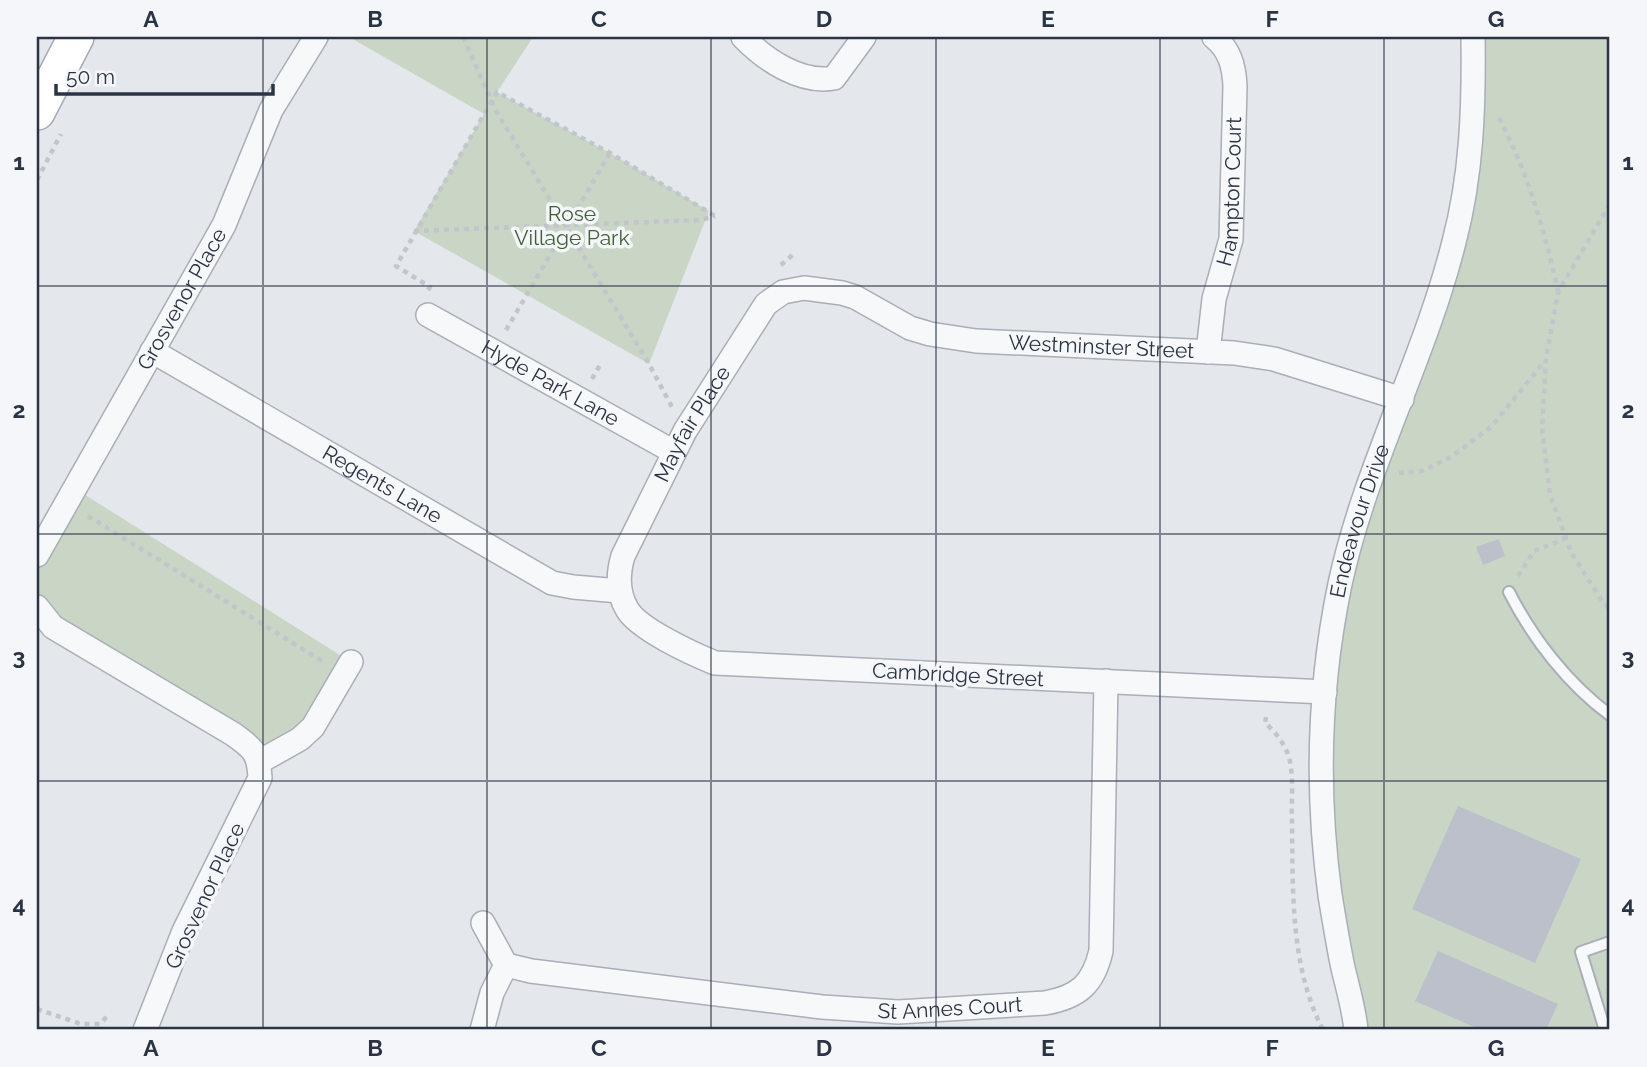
<svg xmlns="http://www.w3.org/2000/svg" width="1647" height="1067" font-family="Raleway,sans-serif">
<style>
.green{fill:#c9d6c5}
.building{fill:#bbc0ca}
.lines{fill:none;stroke-linecap:round;stroke-linejoin:round}
.lane-casing{stroke:#a9aeb7;stroke-width:14}
.street-casing{stroke:#a9aeb7;stroke-width:26}
.primary-casing{stroke:#a3abb8;stroke-width:38}
.path{stroke:#c2c5cb;stroke-width:4.5;stroke-dasharray:5 5;stroke-linecap:butt}
.lane{stroke:#f7f8fa;stroke-width:10}
.street{stroke:#f7f8fa;stroke-width:23}
.primary{stroke:#fff;stroke-width:35}
.grid{fill:none;stroke:#2b3445;stroke-width:2;stroke-opacity:0.55}
.labels{text-anchor:middle;stroke-width:7;stroke-linejoin:round;paint-order:stroke}
.street-label{font-size:21px;fill:#2b3445;stroke:#f4f6f9}
.park-label{font-size:21px;fill:#3f6138;stroke:#f4f6f9}
.neatline{fill:none;stroke:#2b3445;stroke-width:2.5}
.grid-label{font-size:23px;text-anchor:middle;font-weight:bold;fill:#2b3445}
</style>
<rect width="100%" height="100%" fill="#e4e7ec"/>
<path class="green" d="M 349,37 L 533,37 L 497,92 L 610,153 L 709,211 L 649,364 L 414,231 L 484,114 Z
M 1473,37 L 1610,37 L 1610,1030 L 1366,1030 L 1336,930 L 1323,710 L 1346,562 L 1442,284 Z
M 74,488 L 351,662 L 304,735 L 259,762 L 37,606 L 37,555 Z"/>
<path class="building" d="M 1499,539 L 1505,556 L 1483,565 L 1476,547 Z
M 1458,806 L 1581,859 L 1535,963 L 1412,909 Z
M 1438,951 L 1558,1004 L 1546,1030 L 1481,1030 L 1415,1001 Z"/>
<g class="lines">
<g class="lane-casing">
<path id="lane" d="M 1509,592 C 1533,639 1568,684 1610,715
M 1605,1030 L 1581,952 L 1610,942"/>
</g>
<g class="street-casing">
<g id="street">
<path d="M 743,37 C 765,60 801,84 834,78 L 864,37"/>
<path id="s1" d="M 428,315 L 674,452"/>
<path id="s2" d="M 152,351 L 552,583 L 573,587 L 620,591"/>
<path id="s3" d="M 1208,352 L 1214,299 L 1231,239 L 1235,86 C 1234,66 1230,50 1214,37"/>
<path id="s4" d="M 37,555 L 224,225 L 271,110 L 316,37"/>
<path d="M 37,607 L 53,627 L 233,734 C 253,748 259,753 260,778 L 184,931 L 145,1030"/>
<path id="s5" d="M 1325,692 L 715,663 C 693,654 638,629 627,609 C 617,592 618,573 623,556 L 685,431 L 766,304 L 783,292 L 804,288 L 842,293 L 855,297 L 910,328 L 930,334 L 976,341 L 1234,353 L 1274,359 L 1402,399"/>
<path d="M 259,762 L 300,739 L 313,727 L 351,662"/>
<path id="s6" d="M 483,923 L 506,965 L 531,971 L 822,1007 L 898,1012 L 1045,1003 C 1078,997 1093,985 1101,951 L 1106,681"/>
<path d="M 482,1030 L 492,993 L 506,965"/>
<path id="s7" d="M 1356,1030 C 1354,1009 1348,989 1343,968 C 1338,944 1334,919 1330,895 C 1316,792 1319,685 1340,584 C 1365,467 1425,358 1454,242 C 1472,174 1474,106 1473,37"/>
</g>
</g>
<g class="primary-casing">
<path id="primary" d="M 37,112 L 76,37"/>
</g>
<path class="path" d="M 463,37 L 495,109 L 649,364 L 672,407
M 1499,118 C 1529,176 1544,229 1558,291
M 37,180 L 61,134
M 1610,204 L 1558,292 L 1546,359 L 1542,428 L 1550,495 L 1571,552 L 1604,604 L 1610,609
M 414,231 L 700,220 L 715,216
M 781,265 L 796,252
M 428,290 L 430,287 L 396,266 L 497,92 L 610,153 L 715,216
M 506,330 L 610,153
M 592,379 L 600,365
M 1399,473 L 1422,471 L 1451,457 L 1491,427 L 1545,361
M 88,516 L 322,661
M 1518,576 L 1534,551 L 1566,538
M 1266,717 L 1265,723 C 1276,732 1288,748 1290,762 C 1294,781 1291,802 1292,821 C 1293,892 1290,966 1323,1030
M 37,1009 L 81,1024 L 100,1024 L 109,1014"/>
<use href="#lane" class="lane"/>
<use href="#street" class="street"/>
<use href="#primary" class="primary"/>
</g>
<path class="grid" d="M 263,37 L 263,1030M 487,37 L 487,1030M 711,37 L 711,1030M 936,37 L 936,1030M 1160,37 L 1160,1030M 1384,37 L 1384,1030M 37,286 L 1610,286M 37,534 L 1610,534M 37,781 L 1610,781"/>
<g class="labels">
<g class="street-label">
<text dy="7" stroke="none"><textPath href="#s3" startOffset="163">Hampton Court</textPath></text>
<text dy="7" stroke="none"><textPath href="#s4" startOffset="294">Grosvenor Place</textPath></text>
<text dy="7" stroke="none"><textPath href="#s5" startOffset="1410">Westminster Street</textPath></text>
<text dy="7" stroke="none"><textPath href="#s1" startOffset="140">Hyde Park Lane</textPath></text>
<text dy="7" stroke="none"><textPath href="#s5" startOffset="919">Mayfair Place</textPath></text>
<text dy="7" stroke="none"><textPath href="#s2" startOffset="266">Regents Lane</textPath></text>
<text dy="7" stroke="none"><textPath href="#s7" startOffset="516">Endeavour Drive</textPath></text>
<text transform="translate(958 675) rotate(3)" y="7">Cambridge Street</text>
<text transform="translate(205 896) rotate(-65)" y="7">Grosvenor Place</text>
<text dy="7" stroke="none"><textPath href="#s6" startOffset="495">St Annes Court</textPath></text>
</g>
<g class="park-label">
<text x="572" y="221">Rose<tspan x="572" dy="24">Village Park</tspan></text>
</g>
</g>
<rect width="1647" height="1067" fill="none" stroke="#f4f6f9" stroke-width="77"/>
<path d="M56 84v10h217v-10" fill="none" stroke="#2b3445" stroke-width="3.5"/>
<text x="66" y="84" font-size="21" fill="#2b3445" stroke="#f4f6f9" stroke-width="5" paint-order="stroke">50 m</text>
<rect x="38" y="38" width="1570" height="990" class="neatline"/>
<g class="grid-label">
<text x="151" y="27">A</text>
<text x="375" y="27">B</text>
<text x="599" y="27">C</text>
<text x="824" y="27">D</text>
<text x="1048" y="27">E</text>
<text x="1272" y="27">F</text>
<text x="1496" y="27">G</text>
<text x="19" y="170">1</text>
<text x="1628" y="170">1</text>
<text x="19" y="418">2</text>
<text x="1628" y="418">2</text>
<text x="19" y="665">3</text>
<text x="1628" y="665">3</text>
<text x="19" y="913">4</text>
<text x="1628" y="913">4</text>
<text x="151" y="1056">A</text>
<text x="375" y="1056">B</text>
<text x="599" y="1056">C</text>
<text x="824" y="1056">D</text>
<text x="1048" y="1056">E</text>
<text x="1272" y="1056">F</text>
<text x="1496" y="1056">G</text>
</g>
</svg>
